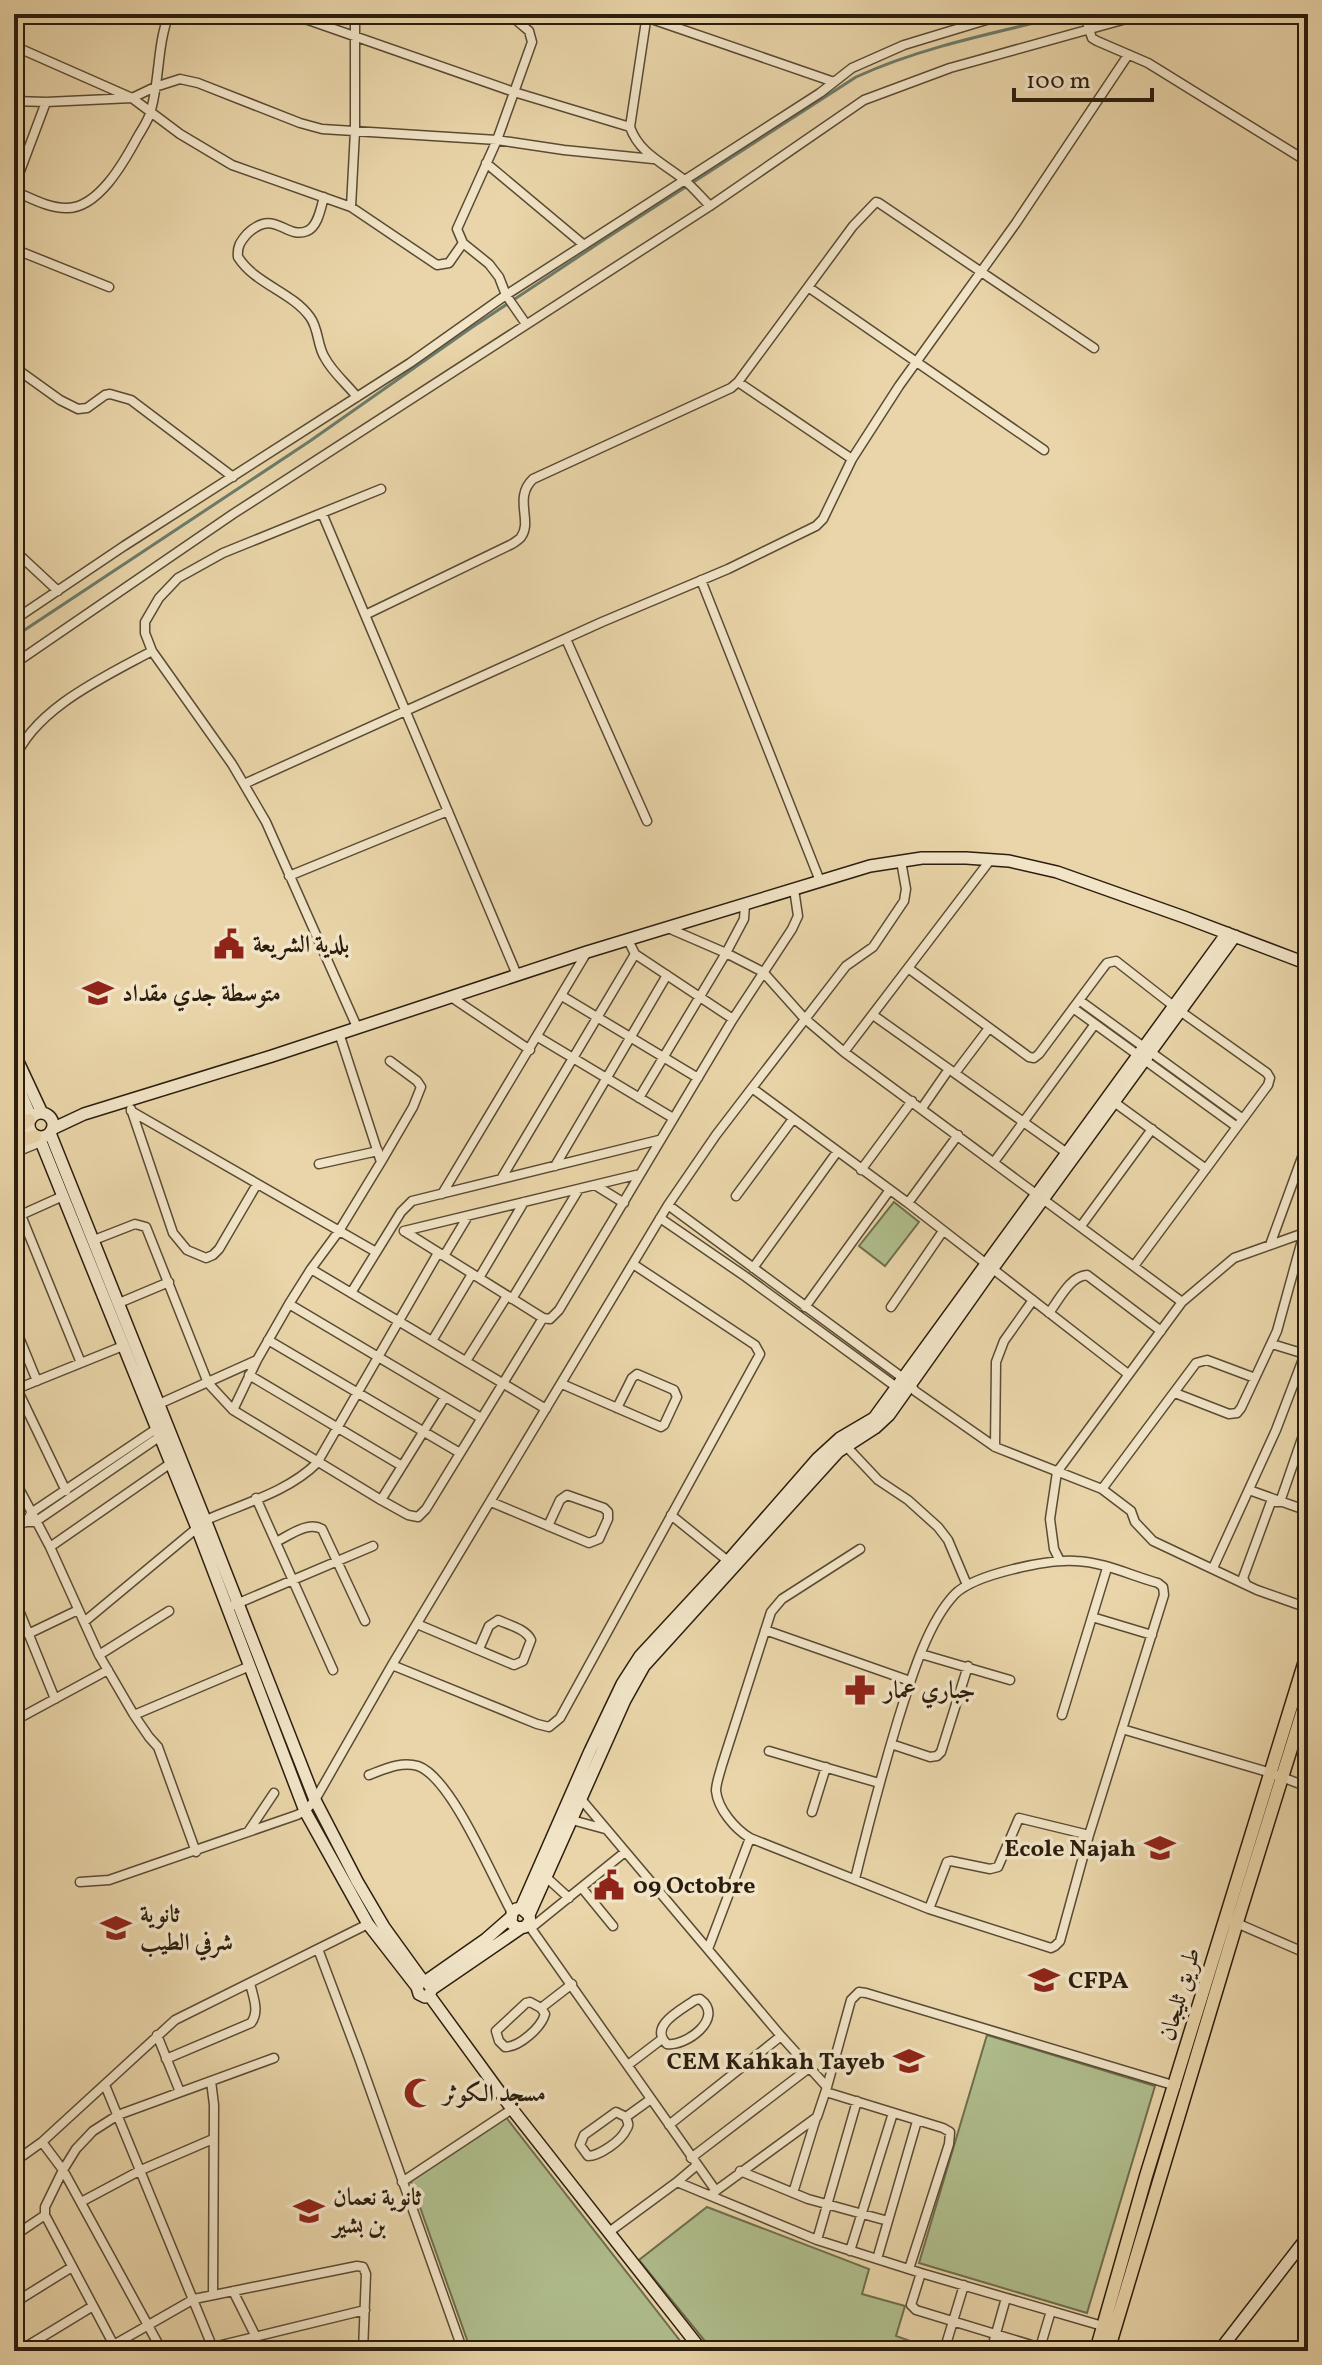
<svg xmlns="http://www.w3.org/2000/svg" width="1322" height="2365" font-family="Vollkorn,Amiri,serif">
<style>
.green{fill:#b0be8d;stroke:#6e6e4d;stroke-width:2}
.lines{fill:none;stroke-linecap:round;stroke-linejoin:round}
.stream{stroke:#6c7b6a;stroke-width:3}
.street-casing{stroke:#5a4b34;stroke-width:11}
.secondary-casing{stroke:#2b1d0d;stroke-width:14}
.primary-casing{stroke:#2b1d0d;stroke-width:15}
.street{stroke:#f1e4c7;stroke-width:8}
.secondary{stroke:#f1e4c7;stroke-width:11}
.primary{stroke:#e9d5a9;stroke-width:12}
.labels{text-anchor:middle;stroke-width:7;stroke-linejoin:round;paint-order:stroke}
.poi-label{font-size:24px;font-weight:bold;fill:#2b1d0d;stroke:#f1e4c7;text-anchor:start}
.street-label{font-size:24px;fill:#2b1d0d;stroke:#f1e4c7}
</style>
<rect width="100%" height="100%" fill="#e9d5a9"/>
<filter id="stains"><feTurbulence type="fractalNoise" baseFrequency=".0025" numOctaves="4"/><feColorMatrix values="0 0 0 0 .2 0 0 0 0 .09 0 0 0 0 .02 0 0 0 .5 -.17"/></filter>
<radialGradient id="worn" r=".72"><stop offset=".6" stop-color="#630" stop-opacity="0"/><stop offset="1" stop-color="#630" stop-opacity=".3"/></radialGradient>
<path class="green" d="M 894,1202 L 919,1222 L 885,1266 L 859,1246 Z
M 987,2035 L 1155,2086 L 1087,2313 L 919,2263 Z
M 505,2116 L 688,2351 L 471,2351 L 410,2179 Z
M 707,2207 L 869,2269 L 862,2294 L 905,2306 L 896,2336 L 938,2351 L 713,2351 L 639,2260 Z"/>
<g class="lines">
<path class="stream" d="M 14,637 L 310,441 L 471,328 L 602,241 L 856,77 C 924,46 999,32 1072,14"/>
<g class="street-casing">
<path id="street" d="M 148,14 L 166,21
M 291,14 L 514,92 L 630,127
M 509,14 L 529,31 L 532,42 L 497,140 L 457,229 L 463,243 L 489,264 L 499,277 L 506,295 L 526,324
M 637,14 L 834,82
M 647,14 L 630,127 C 639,153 663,163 683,179 C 693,187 701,197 710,206
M 1084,14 L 1092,38 L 1097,41 L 1148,63 L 1308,162
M 14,46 L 132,98 L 180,134 L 232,165 L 351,207 L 437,265 L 449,263 L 463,243
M 14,101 L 46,102 L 132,98 L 155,87 L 180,79 L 198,83 L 300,123 L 322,129 L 497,140 L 564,150 L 653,159
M 486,163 L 584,245
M 14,187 L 46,102
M 14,191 C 31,198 48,208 66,208 C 98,209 124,162 137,138 C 142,129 149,120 151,110 C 160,78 157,45 169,14
M 324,197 C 321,207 318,227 307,231 C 285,240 275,207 247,234 C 240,242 237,247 238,257 C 255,284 292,292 310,317 C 319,329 317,346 325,358 C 333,373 347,384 357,397
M 351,207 L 355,131 L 355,14
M 14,249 L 109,287
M 808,287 L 1044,450
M 14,367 L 60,400 L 78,409 L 87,408 L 105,395 L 110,394 L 131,400 L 233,477
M 738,382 L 852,459
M 322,513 L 517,975
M 14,550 L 58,591
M 701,580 L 820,881
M 365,615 L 510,545 C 511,545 520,539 521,537 C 533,521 513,498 533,479 L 731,388 L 738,382 L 853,226 L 876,202 L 879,203 L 1094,348
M 14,620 L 124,546 L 410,363 L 506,295 L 820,93 L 852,68 L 904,45 L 1006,14
M 566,639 L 647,821
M 152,651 L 232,764 L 266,822 L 357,1027
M 14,664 L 233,514 L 710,206 L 864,100 L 950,68 L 1144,14
M 14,761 C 33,709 106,676 152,651 L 145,633 L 145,622 L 159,598 L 178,578 L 223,553 L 381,489
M 244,784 L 602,622 L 728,569 L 816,526 L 823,519 L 852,459 L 899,386 L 1016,223 L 1128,55
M 289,876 L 448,811
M 668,928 L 726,953 L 763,972 L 804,1018 L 844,1052
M 628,940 L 635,954 L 733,1019
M 908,968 L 991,859
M 562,996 L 698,1078
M 451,997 L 530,1050
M 1079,1000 L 1243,1119
M 1073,1008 L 1237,1127
M 873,1015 L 1067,1153
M 538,1037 L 673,1118
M 955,1073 L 989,1028
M 752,1088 L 846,966 L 873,947 L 904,901 L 906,889 L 901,861
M 639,1098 L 726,953 L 744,919 L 745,904
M 1114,1102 L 1206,1169
M 922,1108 L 949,1069
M 131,1109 L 173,1233 L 187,1250 L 206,1258 L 213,1255 L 219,1249 L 257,1184
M 131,1111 L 376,1252
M 14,1153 L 41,1142
M 381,1162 L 413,1107 L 421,1087 L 417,1081 L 390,1061
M 994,1162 L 1095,1024
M 319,1164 L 378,1151
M 555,1166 L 667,975
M 861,1170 L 912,1101
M 501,1179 L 635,954
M 595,1185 L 624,1203
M 442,1194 L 587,952
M 736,1196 L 793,1119
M 14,1198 L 81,1363
M 908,1203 L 958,1135
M 668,1205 L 903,1378 L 910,1384 L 915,1391 L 995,1447 L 1102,1489 L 1196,1363 L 1207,1360 L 1255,1378
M 14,1218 L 63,1196
M 660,1218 L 746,1277 L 899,1389
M 1081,1226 L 1152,1129
M 404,1231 L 640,1174
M 404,1231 L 543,1318
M 94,1240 L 135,1224 L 146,1227 L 208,1383 L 233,1410 L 381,1500 L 408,1515 L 418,1517 L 426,1509 L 543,1318 L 550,1319 L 559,1310 L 733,1019 L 792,929 L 798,916 L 794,889
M 1270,1245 L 1308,1141
M 444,1256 L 468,1216
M 753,1268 L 837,1152
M 311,1269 L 546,1409
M 479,1278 L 524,1202
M 351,1293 L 401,1212 L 412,1201 L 659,1140
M 512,1299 L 579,1189
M 1182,1302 L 1234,1258 L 1304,1233
M 119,1303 L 169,1282
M 289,1304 L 481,1418
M 805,1307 L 889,1191
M 891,1307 L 943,1231
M 1049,1313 C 1059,1300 1070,1276 1087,1275 L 1161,1331
M 14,1325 L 37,1381
M 268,1340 L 460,1453
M 432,1341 L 472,1274
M 1272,1344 L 1308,1355
M 466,1361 L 507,1296
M 249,1375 L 402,1466
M 562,1384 L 661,1427 L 664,1425 L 677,1397 L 674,1390 L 637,1374 L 632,1378 L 617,1408
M 17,1389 L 66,1491
M 14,1390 L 123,1346
M 1175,1393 L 1229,1414 L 1237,1413 L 1241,1408 L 1277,1331 L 1304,1233 L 1308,1234
M 159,1404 L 257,1360
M 233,1410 L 257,1360 L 289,1304 L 311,1269 L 339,1231 L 381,1162 L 339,1033
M 846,1446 L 878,1480 L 908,1500 L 938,1527 L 948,1540 L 967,1585
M 995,1447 L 996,1362 L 1004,1341 L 1033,1300
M 14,1479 L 50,1547 L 99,1655 L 134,1715 L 250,1666
M 1102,1489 L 1131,1511 L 1135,1522 L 1153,1541 L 1257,1590 L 1308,1608
M 1249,1490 L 1308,1511
M 256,1498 L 333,1670
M 381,1500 L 445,1397
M 491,1502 L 589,1543 L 599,1539 L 608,1519 L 608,1512 L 604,1508 L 567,1495 L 560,1500 L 548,1526
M 671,1515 L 728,1561
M 29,1517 L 31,1513 L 159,1427
M 206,1520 C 242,1504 288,1492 317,1463 L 438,1253
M 14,1527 L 26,1522 L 35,1522 L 162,1435
M 276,1542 C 290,1535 308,1521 322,1529 L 365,1621
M 50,1547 L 171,1463
M 1060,1561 L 1054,1549 L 1050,1519 L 1057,1472 L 1182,1302 L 844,1052 L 908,968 L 1029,1057 L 1034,1058 L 1039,1054 L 1103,968 L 1107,963 L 1116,961 L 1180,1011 L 1267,1073 L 1270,1078 L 1268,1085 L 1134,1266
M 1213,1568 L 1276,1430 L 1308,1346
M 1246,1584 L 1243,1578 L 1271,1502 L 1280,1502 L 1308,1421
M 14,1598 L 55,1699
M 234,1605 L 373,1546
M 1092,1617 L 1152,1635
M 84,1622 L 197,1528
M 417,1624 L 514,1665 L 523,1661 L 531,1640 C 526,1629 509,1625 498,1620 L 489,1626 L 479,1649
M 765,1630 L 910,1681
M 28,1634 L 78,1610
M 921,1654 L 1010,1680
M 99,1655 L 169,1611
M 392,1665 L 537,1724 L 549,1727 L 560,1718 L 760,1354 L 755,1345 L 633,1264
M 134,1715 L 149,1737 L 158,1747 L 196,1852
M 1062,1715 L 1107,1568
M 14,1721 L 108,1670
M 1122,1729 L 1271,1773 L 1308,1787
M 891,1744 L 930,1757 L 937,1756 L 941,1752 L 968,1666
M 769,1751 L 879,1783
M 369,1775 C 385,1769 401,1761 418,1766 C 452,1778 493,1879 512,1913
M 581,1799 L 781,2036 L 669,2125
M 812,1812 L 826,1767
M 572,1820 L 605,1829
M 248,1832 L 274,1793
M 546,1877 L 569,1898
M 855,1879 C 868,1826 882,1773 898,1720 C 910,1682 927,1623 955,1594 C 975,1574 1049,1559 1076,1561 C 1104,1562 1132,1576 1158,1583 L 1163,1587 L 1164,1595 L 1089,1835 L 1060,1941 L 1055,1946 L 1051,1948 L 929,1909 L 750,1838 C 735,1829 718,1809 716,1791 C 716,1783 720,1773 722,1765 L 771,1612 L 782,1599 L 860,1549
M 80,1882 L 109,1880 L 297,1815 L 305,1811 L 315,1800 L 392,1665 L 668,1205 L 716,1135 L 752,1088 L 908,1203 L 1128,1374
M 582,1888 L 613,1926
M 929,1909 L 947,1862 L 951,1861 L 990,1869 L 998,1867 L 1019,1818 L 1089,1835
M 1225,1918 L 1308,1954
M 528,1924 L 716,2191
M 531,1928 L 625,1852
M 318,1949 L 359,2058 L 463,2351
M 708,1949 L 750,1838
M 700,1999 C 726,2018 685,2047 667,2044 C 648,2026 681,2010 695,2000 Z
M 530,2002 L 541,2008 L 545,2014 C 541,2028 519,2047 505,2047 L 499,2041 L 496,2031 L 526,2003 Z
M 541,2008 L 572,1984
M 157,2035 L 180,2092
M 781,2036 L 827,2087
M 166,2059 L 251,2023 C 260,2011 253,1997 250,1983
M 628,2065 L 662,2039
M 211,2081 L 214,2105 L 213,2295
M 105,2085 L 214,2351
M 826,2092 L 943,2128 L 950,2132 L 949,2144 L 909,2269
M 616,2112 L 626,2117 C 628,2124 630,2124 626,2130 C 621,2141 599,2156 588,2156 L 580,2145 L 584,2135 Z
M 626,2117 L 651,2099
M 42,2142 L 63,2170 L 162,2351
M 691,2158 L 809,2068
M 14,2162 L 42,2142 L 175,2020 L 368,1924
M 740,2171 L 808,2199 L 888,2221
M 402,2182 L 512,2109
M 677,2182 L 697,2165
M 793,2193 L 816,2118
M 710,2195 L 817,2117 L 827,2087 L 851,2000 L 859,1992 L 866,1993 L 1176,2086
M 81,2202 L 141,2170 L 213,2139
M 609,2232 L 677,2182 L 817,2240 L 921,2273 L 1106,2327
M 14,2236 L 45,2215
M 817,2240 L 857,2101
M 850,2251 L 893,2113
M 877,2259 L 917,2121
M 921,2273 L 911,2305 L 916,2310 L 1051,2351
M 233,2291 L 263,2351
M 14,2303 L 72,2267
M 19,2351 L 93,2306
M 103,2351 L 194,2299 L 357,2266 L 363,2267 L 366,2274 L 363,2351
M 117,2351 L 45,2215 L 45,2207 L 63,2170 L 76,2149 L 93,2131 L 118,2115 L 274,2058
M 197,2351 L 365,2310
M 944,2351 L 964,2285
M 991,2351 L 1006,2298
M 1039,2351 L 1051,2311
M 1306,2351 L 1308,2349"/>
</g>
<g class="secondary-casing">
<path id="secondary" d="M 14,1053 L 42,1113
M 14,1078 L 31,1117
M29 1125a12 12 0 1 1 24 0a12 12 0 1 1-24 0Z
M 52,1129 L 84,1114 L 272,1056 L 587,952 L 870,866 L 922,858 L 966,858 L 1009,861 L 1057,872 L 1184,917 L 1308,964
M 50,1133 L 208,1527 L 315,1800 L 357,1881 L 384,1927 L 423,1981
M 39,1137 L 197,1528 L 305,1811 L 368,1924 L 417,1987 L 419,1994 L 425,1997 L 429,1995 L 432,1989 L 426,1981 L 419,1983 L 417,1987
M 521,1908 L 529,1915 L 530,1921 L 525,1927 L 517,1928 L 511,1923 L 512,1913 L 516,1909 L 521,1908 L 590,1751 L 622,1684 L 640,1656 L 728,1561 L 817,1459 L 840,1438 L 874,1418 L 1227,933
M 529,1915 L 625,1700 L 644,1666 L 838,1452 L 875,1428 L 889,1415 L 993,1268 L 1235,936
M 426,1981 L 486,1939 L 510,1918
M 432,1989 L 521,1928
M 429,1995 L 512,2109 L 702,2351
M 1219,2351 L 1308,2236"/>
</g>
<g class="primary-casing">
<path id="primary" d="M 14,1129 L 29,1120
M 14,1143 L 35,1136
M 1096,2351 L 1146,2176 L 1308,1651
M 1108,2351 L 1237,1922 L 1308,1694"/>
</g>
<use href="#street" class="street"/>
<use href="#secondary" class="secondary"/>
<use href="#primary" class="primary"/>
</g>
<defs>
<g id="civic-bare" transform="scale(2.4)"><path d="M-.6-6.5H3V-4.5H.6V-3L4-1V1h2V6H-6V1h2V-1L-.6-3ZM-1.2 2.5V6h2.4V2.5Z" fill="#8f2418" stroke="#f1e4c7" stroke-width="2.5" paint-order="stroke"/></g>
<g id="school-bare" transform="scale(2.4)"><path d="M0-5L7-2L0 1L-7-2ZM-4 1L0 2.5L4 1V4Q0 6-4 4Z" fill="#8f2418" stroke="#f1e4c7" stroke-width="2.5" paint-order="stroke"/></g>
<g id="pharmacy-bare" transform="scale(2.4)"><path d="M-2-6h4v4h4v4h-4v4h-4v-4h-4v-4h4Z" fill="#8f2418" stroke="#f1e4c7" stroke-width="2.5" paint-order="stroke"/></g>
<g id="university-bare" transform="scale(2.4)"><path d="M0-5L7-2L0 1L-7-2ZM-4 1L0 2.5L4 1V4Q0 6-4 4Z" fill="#8f2418" stroke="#f1e4c7" stroke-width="2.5" paint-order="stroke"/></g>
<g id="mosque-bare" transform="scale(2.4)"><path d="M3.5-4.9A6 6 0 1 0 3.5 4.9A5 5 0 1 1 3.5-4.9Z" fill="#8f2418" stroke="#f1e4c7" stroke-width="2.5" paint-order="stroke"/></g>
</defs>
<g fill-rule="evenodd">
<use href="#civic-bare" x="229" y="944"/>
<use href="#school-bare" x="98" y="993"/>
<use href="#pharmacy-bare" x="860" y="1690"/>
<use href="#school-bare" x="1160" y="1848"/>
<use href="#civic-bare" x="609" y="1885"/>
<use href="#school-bare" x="116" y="1928"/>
<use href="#university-bare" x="1044" y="1980"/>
<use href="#school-bare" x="909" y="2061"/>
<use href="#mosque-bare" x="419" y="2093"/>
<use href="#school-bare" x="309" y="2211"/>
</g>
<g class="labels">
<g class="poi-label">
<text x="253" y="952">بلدية الشريعة</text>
<text x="122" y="1001">متوسطة جدي مقداد</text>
<text x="884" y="1698">جباري عمار</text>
<text x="1136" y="1856" text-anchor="end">Ecole Najah</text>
<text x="633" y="1893">09 Octobre</text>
<text x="140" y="1922">ثانوية<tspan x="140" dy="28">شرفي الطيب</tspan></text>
<text x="1068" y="1988">CFPA</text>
<text x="885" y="2069" text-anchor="end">CEM Kahkah Tayeb</text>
<text x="443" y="2101">مسجد الكوثر</text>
<text x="333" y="2205">ثانوية نعمان<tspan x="333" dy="28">بن بشير</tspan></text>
</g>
<g class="street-label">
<text transform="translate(1179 1994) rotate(-74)" y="8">طريق ثليجان</text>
</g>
</g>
<rect width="1322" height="2365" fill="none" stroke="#e9d5a9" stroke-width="48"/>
<rect x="16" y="16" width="1290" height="2333" fill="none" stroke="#2b1d0d" stroke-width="4"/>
<rect x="24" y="24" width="1274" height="2317" fill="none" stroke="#2b1d0d" stroke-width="2"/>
<path d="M1014 88v12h138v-12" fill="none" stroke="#2b1d0d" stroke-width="4"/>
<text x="1026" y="88" font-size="24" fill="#2b1d0d" stroke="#f1e4c7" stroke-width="6" paint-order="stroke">100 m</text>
<rect width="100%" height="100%" filter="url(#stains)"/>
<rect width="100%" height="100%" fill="url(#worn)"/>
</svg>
